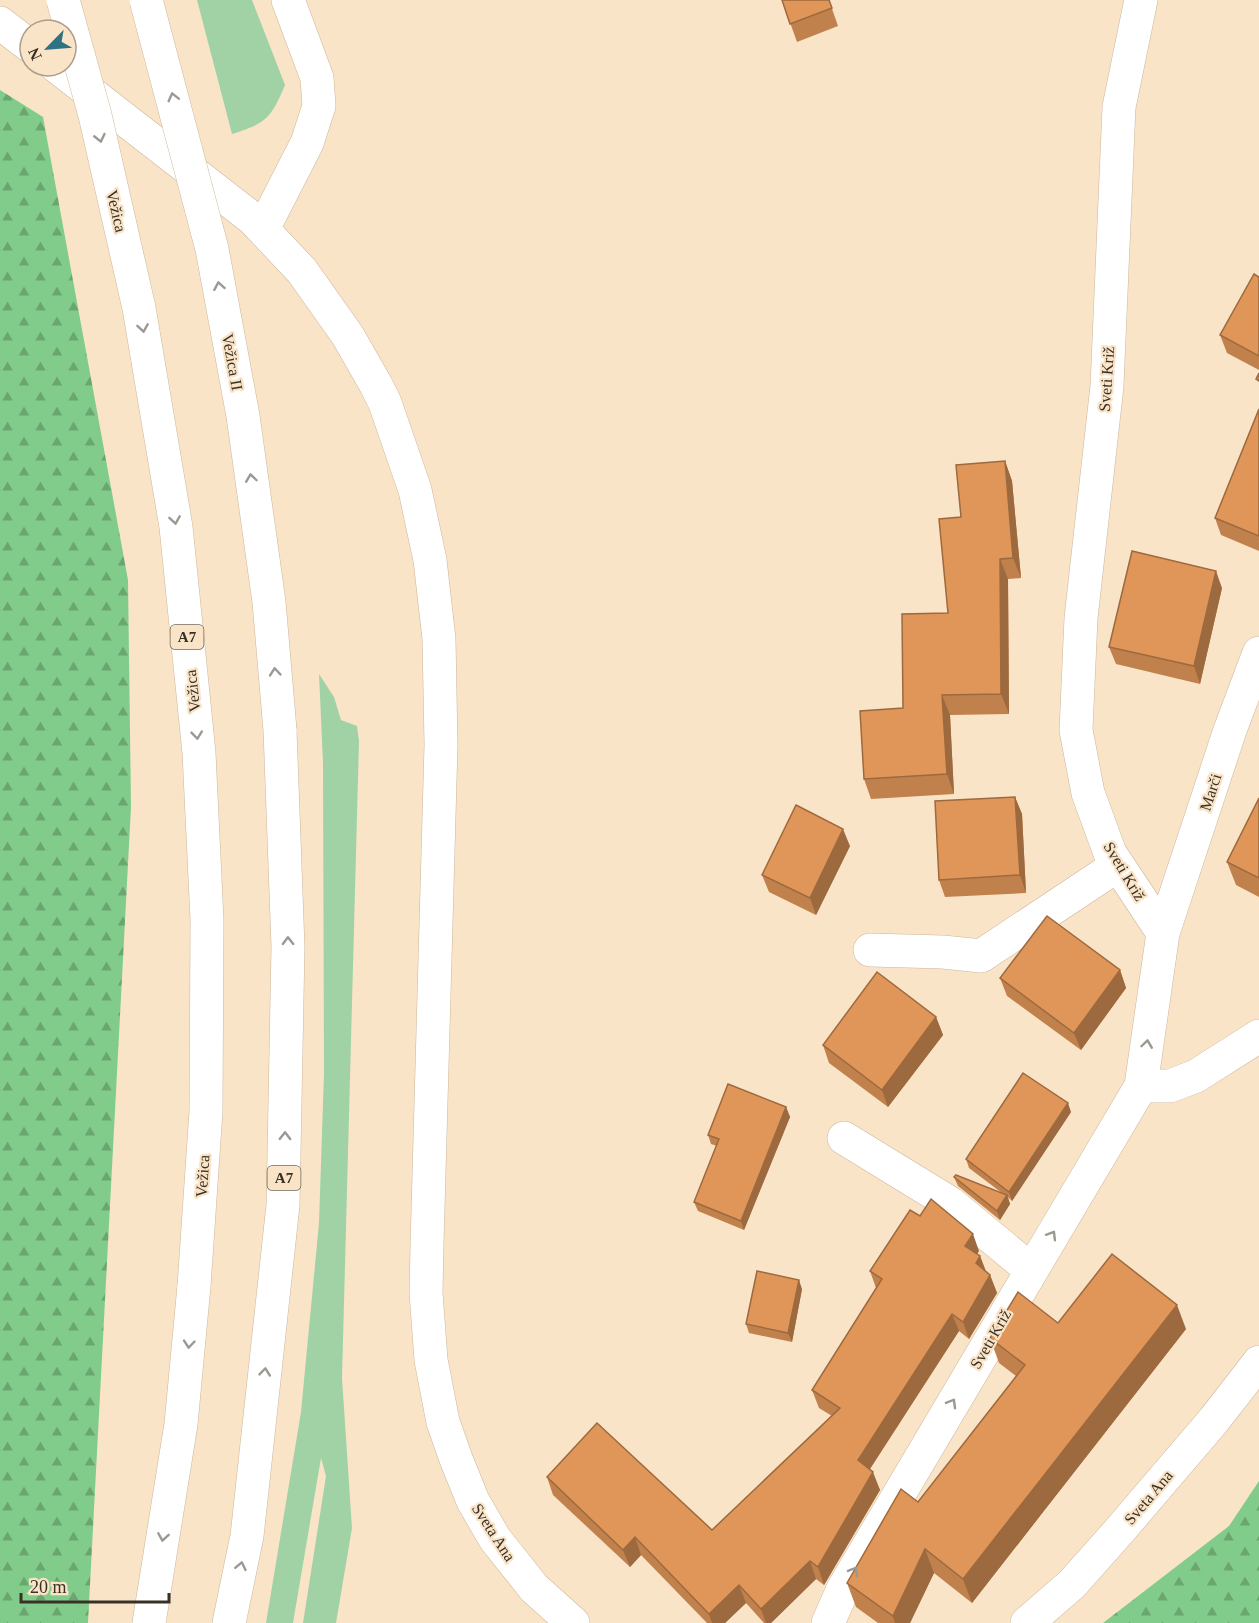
<svg xmlns="http://www.w3.org/2000/svg" width="1259" height="1623" font-family="Georgia,serif">
<style>
.green{fill:#a1d2a6}
.forest{fill:url(#forest-firs)}
.lines{fill:none;stroke-linecap:round;stroke-linejoin:round}
.minor-casing{stroke:#ccb79b;stroke-width:34}
.highway-casing{stroke:#ccb79b;stroke-width:34}
.minor{stroke:#fff;stroke-width:33}
.highway{stroke:#fff;stroke-width:33}
.highway-bridge-casing{stroke:#ccb79b;stroke-width:34;stroke-linecap:butt}
.highway-bridge{stroke:#fff;stroke-width:33}
.wall{fill:#c1814c}
.shaded-wall{fill:#9d693e}
.building{fill:#e09658;stroke:#9d693e;stroke-width:1.5}
.oneway{stroke:#9c9892}
.labels{text-anchor:middle;stroke-width:4.5;stroke-linejoin:round;paint-order:stroke}
.shield{fill:#fae4c8;stroke:#736757;stroke-width:1.5}
.shield-label{font-size:15px;font-weight:bold;fill:#393126}
.street-label{font-size:16px;fill:#393126;stroke:#fae4c8}
</style>
<defs>
<pattern id="forest-firs" width="22" height="20" patternUnits="userSpaceOnUse" patternTransform="scale(1.5)"><rect width="22" height="20" fill="#81cc8b"/><path d="M5 1l3.5 6h-7zM16 11l3.5 6h-7z" fill="#6ba671"/></pattern>
</defs>
<rect width="100%" height="100%" fill="#fae4c8"/>
<path class="green" d="M 197,0 L 252,0 L 285,85 C 271,118 267,123 232,134 Z
M 319,674 L 334,697 L 341,720 L 357,726 L 359,741 L 342,1378 L 352,1528 L 336,1623 L 303,1623 L 326,1476 L 321,1458 L 293,1623 L 266,1623 L 301,1412 L 319,1223 L 324,1073 L 323,763 Z"/>
<path class="forest" d="M 0,90 L 43,117 L 128,580 L 131,807 L 88,1623 L 0,1623 Z
M 1259,1481 L 1259,1623 L 1103,1623 L 1229,1526 Z"/>
<g class="lines">
<g class="minor-casing">
<path id="minor" d="M 0,23 L 30,46
M 56,66 L 253,219 L 302,271 L 348,336 L 376,385 L 385,403 L 415,490 L 430,560 L 439,639 L 441,745 L 427,1245 L 426,1293 L 431,1360 L 443,1422 L 456,1459 L 473,1501 L 495,1539 L 534,1588 L 573,1623
M 263,229 L 307,143 L 319,106 L 317,78 L 288,0
M 1163,933 L 1230,730 L 1259,653
M 870,950 L 943,952 L 981,956 L 1118,865
M 1141,1086 L 1170,1086 L 1196,1076 L 1259,1036
M 844,1138 L 950,1203 L 1031,1270
M 828,1623 L 843,1589 L 1141,1086 L 1163,933 L 1110,853 L 1088,793 L 1076,730 L 1081,618 L 1107,386 L 1119,107 L 1141,0
M 1027,1623 L 1072,1584 L 1120,1530 L 1214,1420 L 1259,1362"/>
</g>
<g class="highway-casing">
<path id="highway" d="M 149,1623 L 181,1424 L 194,1286
M 229,1623 L 247,1536 L 283,1205 L 288,947 L 280,730"/>
</g>
<use href="#minor" class="minor"/>
<use href="#highway" class="highway"/>
<g class="highway-bridge-casing">
<path id="highway-bridge" d="M 63,0 L 95,115 L 139,308 L 176,527 L 199,753 L 207,920 L 206,1111 L 194,1286
M 146,0 L 212,249 L 243,416 L 269,602 L 280,730"/>
</g>
<use href="#highway-bridge" class="highway-bridge"/>
</g>
<path class="wall" d="M 782,0 L 829,0 L 838,26 L 797,42 Z
M 1259,277 L 1259,370 L 1227,353 L 1220,335 Z
M 1259,409 L 1259,551 L 1221,535 L 1215,518 Z
M 1005,461 L 1012,481 L 1021,578 L 1008,579 L 1009,714 L 950,715 L 954,794 L 871,799 L 864,779 L 903,708 L 948,613 L 961,517 Z
M 1222,588 L 1200,684 L 1116,664 L 1109,647 Z
M 1015,797 L 1022,814 L 1026,893 L 945,897 L 939,880 Z
M 1259,798 L 1259,897 L 1236,885 L 1227,862 Z
M 850,846 L 816,915 L 769,892 L 762,875 Z
M 1120,970 L 1126,988 L 1081,1050 L 1007,996 L 1000,978 Z
M 936,1017 L 943,1035 L 888,1107 L 829,1063 L 823,1045 Z
M 786,1107 L 790,1117 L 744,1230 L 698,1211 L 694,1202 L 717,1146 L 711,1144 L 708,1135 Z
M 1071,1112 L 1012,1201 L 1008,1197 L 1010,1204 L 1000,1220 L 958,1186 L 954,1177 L 1002,1193 L 969,1168 L 966,1159 Z
M 979,1251 L 977,1254 L 980,1256 L 986,1272 L 990,1275 L 997,1293 L 969,1339 L 959,1331 L 870,1469 L 880,1490 L 824,1585 L 816,1579 L 771,1623 L 764,1623 L 746,1603 L 725,1623 L 707,1623 L 641,1555 L 630,1567 L 553,1495 L 547,1477 L 712,1530 L 832,1416 L 819,1408 L 812,1390 L 876,1288 L 870,1271 Z
M 802,1289 L 792,1342 L 749,1333 L 746,1324 Z
M 1058,1323 L 1186,1329 L 972,1603 L 934,1573 L 910,1623 L 878,1623 L 856,1607 L 847,1583 L 918,1502 L 1016,1376 L 999,1363 L 990,1338 Z"/>
<path class="shaded-wall" d="M 1005,461 L 1012,481 L 1021,578 L 1013,558 Z
M 1000,559 L 1008,579 L 1009,714 L 1001,694 Z
M 1216,571 L 1222,588 L 1200,684 L 1194,666 Z
M 942,695 L 950,715 L 954,794 L 947,774 Z
M 1015,797 L 1022,814 L 1026,893 L 1020,875 Z
M 843,829 L 850,846 L 816,915 L 810,898 Z
M 1120,970 L 1126,988 L 1081,1050 L 1074,1033 Z
M 936,1017 L 943,1035 L 888,1107 L 882,1090 Z
M 1068,1103 L 1071,1112 L 1012,1201 L 1009,1192 Z
M 786,1107 L 790,1117 L 744,1230 L 741,1221 Z
M 1007,1195 L 1010,1204 L 1000,1220 L 997,1211 Z
M 973,1234 L 979,1251 L 971,1263 L 965,1246 Z
M 980,1256 L 987,1274 L 976,1263 Z
M 990,1275 L 997,1293 L 969,1339 L 963,1322 Z
M 799,1280 L 802,1289 L 792,1342 L 788,1333 Z
M 1177,1305 L 1186,1329 L 972,1603 L 963,1579 Z
M 952,1314 L 959,1331 L 864,1478 L 858,1460 Z
M 873,1472 L 880,1490 L 824,1585 L 818,1567 Z
M 635,1537 L 641,1555 L 630,1567 L 623,1550 Z
M 925,1549 L 934,1573 L 910,1623 L 895,1623 L 893,1616 Z
M 810,1561 L 816,1579 L 771,1623 L 766,1623 L 761,1609 Z
M 739,1585 L 746,1603 L 725,1623 L 712,1623 L 709,1614 Z"/>
<path class="building" d="M 782,0 L 829,0 L 832,8 L 790,24 Z
M 1254,274 L 1259,277 L 1259,356 L 1220,335 Z
M 1259,373 L 1259,381 L 1256,379 Z
M 1259,409 L 1259,536 L 1215,518 Z
M 1005,461 L 1013,558 L 1000,559 L 1001,694 L 942,695 L 947,774 L 864,779 L 860,711 L 903,708 L 902,614 L 948,613 L 939,519 L 961,517 L 956,465 Z
M 1132,551 L 1216,571 L 1194,666 L 1109,647 Z
M 1015,797 L 1020,875 L 939,880 L 935,801 Z
M 1259,798 L 1259,878 L 1227,862 Z
M 796,805 L 843,829 L 810,898 L 762,875 Z
M 1047,916 L 1120,970 L 1074,1033 L 1000,978 Z
M 877,972 L 936,1017 L 882,1090 L 823,1045 Z
M 1023,1073 L 1068,1103 L 1009,1192 L 966,1159 Z
M 728,1084 L 786,1107 L 741,1221 L 694,1202 L 719,1139 L 708,1135 Z
M 956,1175 L 1007,1195 L 997,1211 L 954,1177 Z
M 931,1199 L 973,1234 L 965,1246 L 980,1256 L 976,1263 L 990,1275 L 963,1322 L 952,1314 L 858,1460 L 873,1472 L 818,1567 L 810,1561 L 761,1609 L 739,1585 L 709,1614 L 635,1537 L 623,1550 L 547,1477 L 597,1423 L 712,1530 L 840,1408 L 812,1390 L 882,1279 L 870,1271 L 910,1210 L 920,1216 Z
M 1112,1254 L 1177,1305 L 963,1579 L 925,1549 L 893,1616 L 847,1583 L 901,1489 L 918,1502 L 1025,1365 L 990,1338 L 1018,1292 L 1058,1323 Z
M 757,1271 L 799,1280 L 788,1333 L 746,1324 Z"/>
<defs><path id="oneway-chevron" d="M-2-3.5L2.5 0L-2 3.5" fill="none" stroke-width="1.6" stroke-linecap="round" stroke-linejoin="round" transform="scale(1.5)"/></defs>
<g class="oneway">
<use href="#oneway-chevron" transform="translate(173 97) rotate(-104)"/>
<use href="#oneway-chevron" transform="translate(100 138) rotate(77)"/>
<use href="#oneway-chevron" transform="translate(219 286) rotate(-100)"/>
<use href="#oneway-chevron" transform="translate(143 328) rotate(81)"/>
<use href="#oneway-chevron" transform="translate(251 478) rotate(-98)"/>
<use href="#oneway-chevron" transform="translate(175 520) rotate(81)"/>
<use href="#oneway-chevron" transform="translate(275 672) rotate(-95)"/>
<use href="#oneway-chevron" transform="translate(197 735) rotate(84)"/>
<use href="#oneway-chevron" transform="translate(288 941) rotate(-91)"/>
<use href="#oneway-chevron" transform="translate(1147 1044) rotate(-82)"/>
<use href="#oneway-chevron" transform="translate(285 1136) rotate(-89)"/>
<use href="#oneway-chevron" transform="translate(1052 1235) rotate(-59)"/>
<use href="#oneway-chevron" transform="translate(189 1344) rotate(95)"/>
<use href="#oneway-chevron" transform="translate(265 1372) rotate(-84)"/>
<use href="#oneway-chevron" transform="translate(952 1403) rotate(-60)"/>
<use href="#oneway-chevron" transform="translate(163 1537) rotate(99)"/>
<use href="#oneway-chevron" transform="translate(241 1566) rotate(-78)"/>
<use href="#oneway-chevron" transform="translate(854 1571) rotate(-60)"/>
</g>
<g class="labels">
<g class="shield">
<rect x="170.5" y="625" width="33" height="24" rx="4.5"/>
<rect x="267.5" y="1166" width="33" height="24" rx="4.5"/>
</g>
<g class="shield-label">
<text x="187" y="642">A7</text>
<text x="284" y="1183">A7</text>
</g>
<g class="street-label">
<text transform="translate(117 211) rotate(77)" y="6">Vežica</text>
<text transform="translate(233 362) rotate(80)" y="6">Vežica II</text>
<text transform="translate(1106 379) rotate(-86)" y="6">Sveti Križ</text>
<text transform="translate(192 691) rotate(-96)" y="6">Vežica</text>
<text transform="translate(1210 792) rotate(-72)" y="6">Marči</text>
<text transform="translate(1125 871) rotate(59)" y="6">Sveti Križ</text>
<text transform="translate(202 1176) rotate(-86)" y="6">Vežica</text>
<text transform="translate(990 1339) rotate(-60)" y="6">Sveti Križ</text>
<text transform="translate(1148 1497) rotate(-50)" y="6">Sveta Ana</text>
<text transform="translate(494 1532) rotate(57)" y="6">Sveta Ana</text>
</g>
</g>
<g transform="translate(48 48) rotate(245)"><circle r="28" fill="#fae4c8" stroke="#ad9c87" stroke-width="1.5"/>
<path d="M0-4.5L10 22L0 15L-10 22Z" fill="#2e7381"/>
<text y="-9" font-size="16" font-weight="bold" text-anchor="middle" fill="#393126">N</text>
</g>
<path d="M21 1593v9h148v-9" fill="none" stroke="#393126" stroke-width="3"/>
<text x="30" y="1593" font-size="18" fill="#393126" stroke="#fae4c8" stroke-width="4.5" paint-order="stroke">20 m</text>
</svg>
